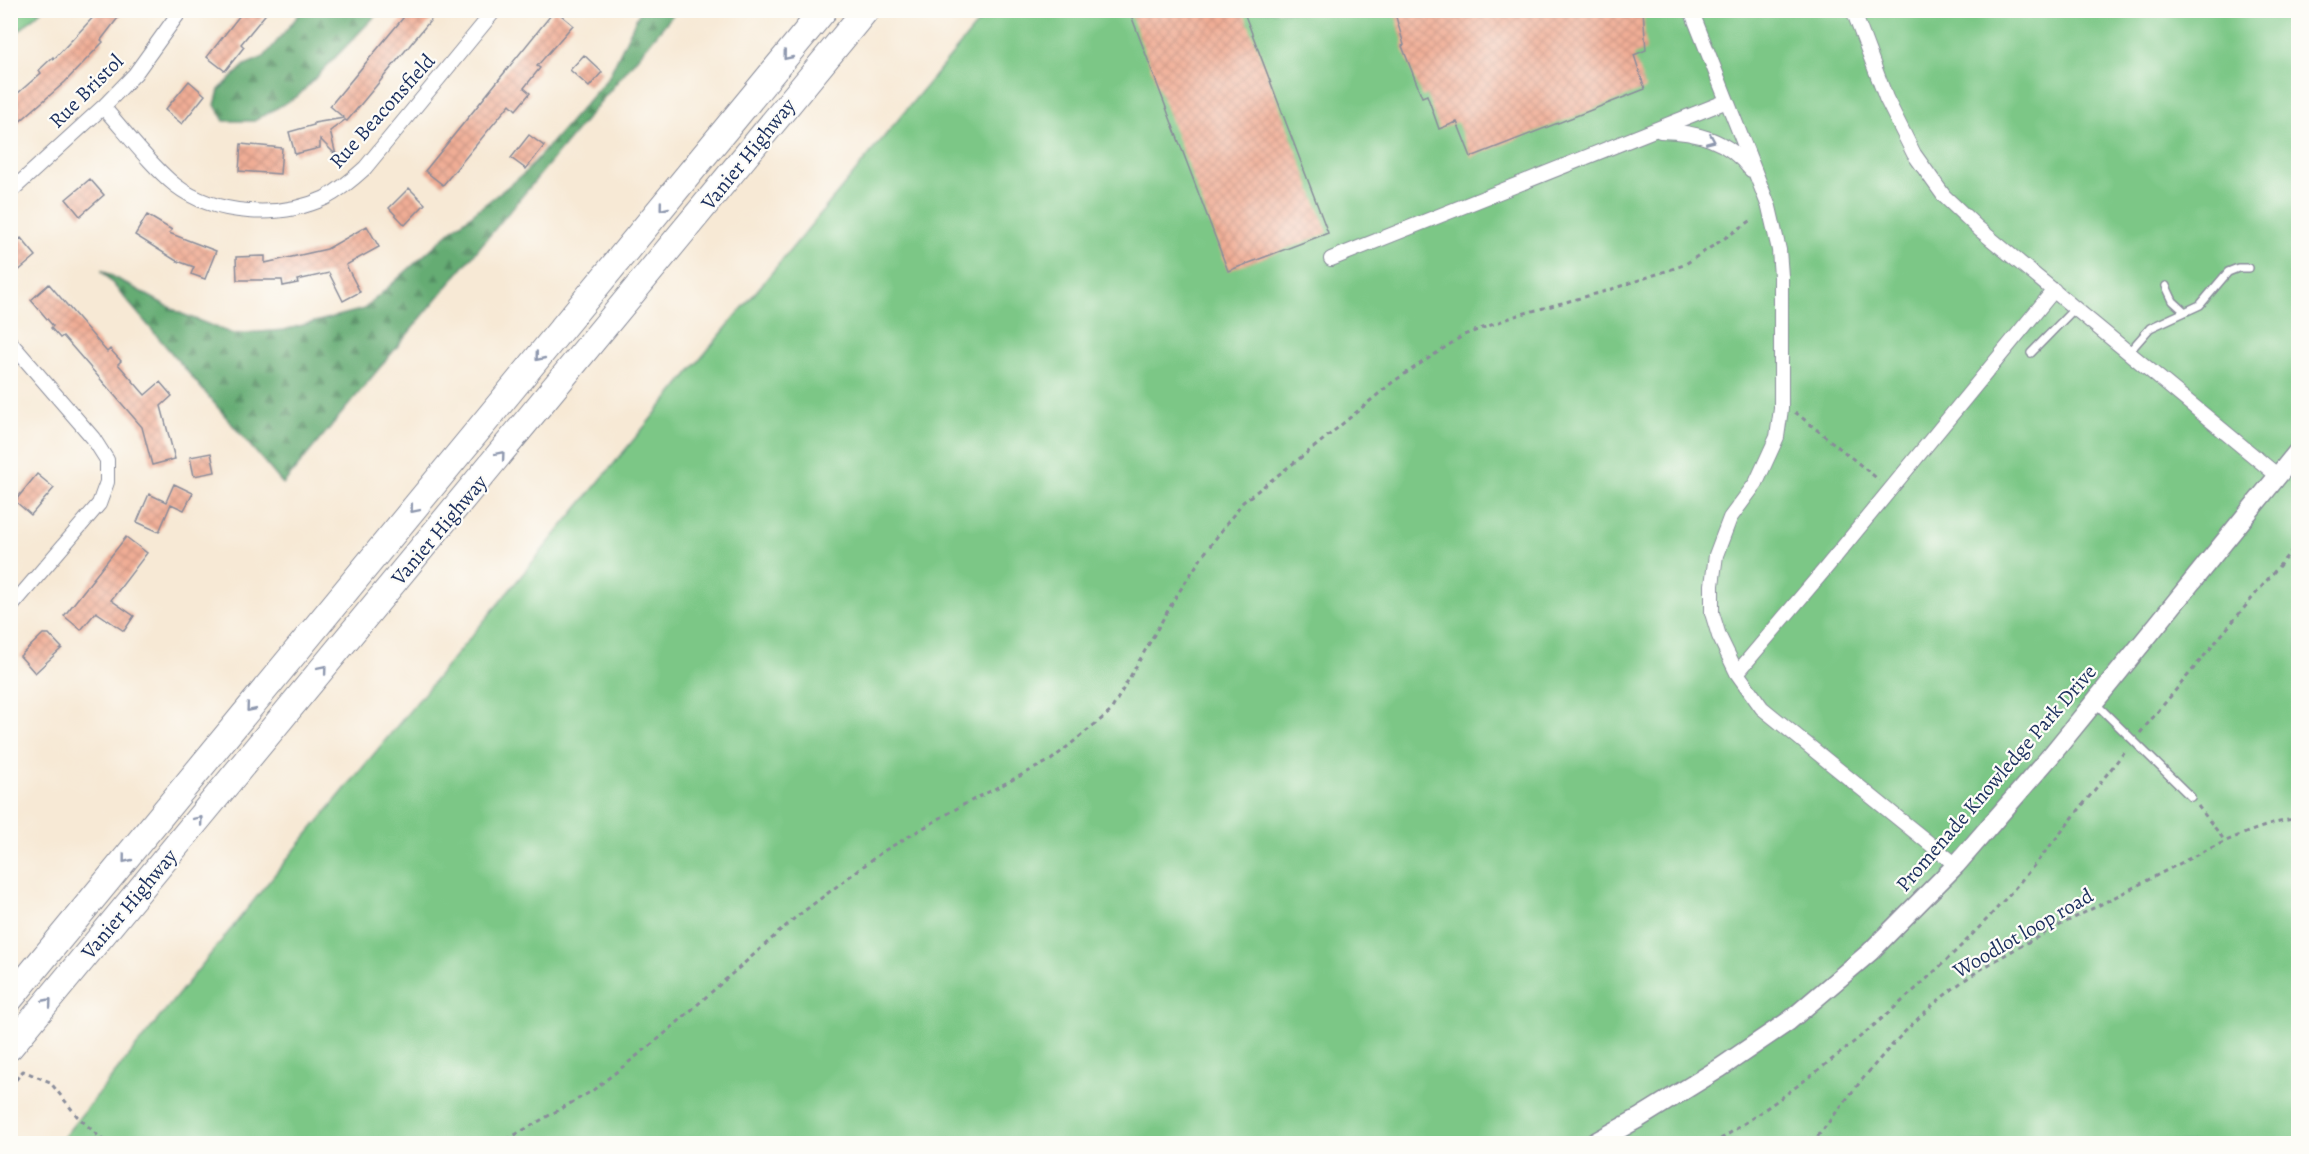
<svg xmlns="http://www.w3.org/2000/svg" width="2309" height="1154" font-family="Alegreya,serif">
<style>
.forest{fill:url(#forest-firs);stroke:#406e68;stroke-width:1.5}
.park{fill:#7cc786;stroke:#4c7b72;stroke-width:1.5}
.building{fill:url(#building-cross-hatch)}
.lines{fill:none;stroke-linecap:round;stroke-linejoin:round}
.service-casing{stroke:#898c9a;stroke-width:10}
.minor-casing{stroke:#898c9a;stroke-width:16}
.tertiary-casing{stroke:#898c9a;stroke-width:21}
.motorway-casing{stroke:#898c9a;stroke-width:28}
.path{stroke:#898c9a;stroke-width:3;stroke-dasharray:4.5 4.5;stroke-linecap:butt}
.service{stroke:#fff;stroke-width:7}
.minor{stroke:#fff;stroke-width:14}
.tertiary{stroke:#fff;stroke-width:18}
.motorway{stroke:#fff;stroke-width:26}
.oneway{stroke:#8d97ae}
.labels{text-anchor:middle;stroke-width:4.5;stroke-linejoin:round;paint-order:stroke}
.street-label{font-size:21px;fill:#1b2f5e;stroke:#fdfcf7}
</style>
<defs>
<pattern id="forest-firs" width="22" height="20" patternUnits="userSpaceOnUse" patternTransform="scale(1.5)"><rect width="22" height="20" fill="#65ac73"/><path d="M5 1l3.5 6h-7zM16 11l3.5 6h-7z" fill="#528c62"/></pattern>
<pattern id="building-cross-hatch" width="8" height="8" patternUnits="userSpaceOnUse" patternTransform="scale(1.5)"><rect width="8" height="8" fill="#f0ad95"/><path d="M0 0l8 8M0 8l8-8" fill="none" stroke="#cd9583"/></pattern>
</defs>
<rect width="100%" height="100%" fill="#fdfcf7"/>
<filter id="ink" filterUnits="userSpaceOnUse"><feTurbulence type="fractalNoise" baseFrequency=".0167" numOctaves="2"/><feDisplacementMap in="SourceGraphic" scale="12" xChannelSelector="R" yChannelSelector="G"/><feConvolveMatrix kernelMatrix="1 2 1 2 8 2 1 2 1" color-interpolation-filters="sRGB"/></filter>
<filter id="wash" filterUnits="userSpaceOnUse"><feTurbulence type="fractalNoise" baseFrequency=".008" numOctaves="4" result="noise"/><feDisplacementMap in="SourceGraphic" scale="24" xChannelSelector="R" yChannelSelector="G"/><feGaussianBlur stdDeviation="1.35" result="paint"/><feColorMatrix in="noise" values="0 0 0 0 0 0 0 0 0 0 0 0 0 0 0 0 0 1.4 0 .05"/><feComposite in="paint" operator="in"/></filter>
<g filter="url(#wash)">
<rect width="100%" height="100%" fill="#f7e9d5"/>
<path class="forest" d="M 302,11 L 380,11 L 298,96 L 254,121 L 224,121 L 215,105 L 219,90 L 245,65 L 264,57 Z
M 640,11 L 676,11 L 283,484 L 101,270 L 182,314 L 233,334 L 284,330 L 364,309 L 452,230 L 525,173 L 608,78 Z"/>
<path class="park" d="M 11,10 L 41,10 L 41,11 L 11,38 Z
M 988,11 L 2298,11 L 2298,1143 L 58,1144 L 288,858 Z"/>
<g id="blocks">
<path class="building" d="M 100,10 L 124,10 L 101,40 L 103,42 L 65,82 L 10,130 L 10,100 L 41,73 L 39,70 L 53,57 L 54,59 Z
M 244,10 L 269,10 L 241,44 L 244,47 L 225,71 L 207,57 Z
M 395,10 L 439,10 L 347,121 L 345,120 L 330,131 L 336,155 L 320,139 L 320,148 L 295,154 L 289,132 L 314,125 L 314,123 L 344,118 L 330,106 L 403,18 Z
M 555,10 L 573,25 L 537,66 L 540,68 L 524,88 L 530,93 L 516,110 L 510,104 L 443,185 L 425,171 Z
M 1129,10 L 1243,10 L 1328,233 L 1228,271 Z
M 1394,10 L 1643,10 L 1646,50 L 1634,55 L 1645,89 L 1471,157 L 1457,122 L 1439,129 L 1427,95 L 1422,97 L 1402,46 L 1404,45 Z
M 584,55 L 602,72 L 589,87 L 570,70 Z
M 189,81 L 205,95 L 182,124 L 165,110 Z
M 529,135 L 544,146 L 526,169 L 511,158 Z
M 241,144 L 282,148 L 280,174 L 239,171 Z
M 90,179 L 104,195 L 80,216 L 66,199 Z
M 409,188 L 425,204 L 405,225 L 389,208 Z
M 147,215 L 172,230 L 169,233 L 216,251 L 205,279 L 191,274 L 194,267 L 175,260 L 135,235 Z
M 367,226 L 379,247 L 346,265 L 360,292 L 343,301 L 329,273 L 297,280 L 298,283 L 283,286 L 282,280 L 237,280 L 236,257 L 265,256 L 265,263 L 327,249 Z
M 21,238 L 36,256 L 10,278 L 10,247 Z
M 49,284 L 107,352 L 110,349 L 121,361 L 118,364 L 145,395 L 160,382 L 172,396 L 161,406 L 175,459 L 152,465 L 142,427 L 63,336 L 60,338 L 51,328 L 53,326 L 31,300 Z
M 211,453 L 215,472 L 194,476 L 190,457 Z
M 37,474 L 54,488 L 31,515 L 15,501 Z
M 174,484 L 193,493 L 184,510 L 171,504 L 159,532 L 137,522 L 149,494 L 166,502 Z
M 126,537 L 147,553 L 111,600 L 134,616 L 124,631 L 96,612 L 81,630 L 64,616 Z
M 43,634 L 49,634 L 62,648 L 35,673 L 20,656 Z"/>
</g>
</g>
<g filter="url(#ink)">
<use href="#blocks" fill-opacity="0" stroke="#898c9a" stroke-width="1.5"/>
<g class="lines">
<g class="service-casing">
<path id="service" d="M 2166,286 L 2173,301 L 2184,311
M 2129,352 L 2150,328 L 2200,305 L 2228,272 L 2238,268 L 2249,268
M 2031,353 L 2075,308
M 2095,703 L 2191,797"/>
</g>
<g class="minor-casing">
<path id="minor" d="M 1691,10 L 1769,207 L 1779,250 L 1781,276 L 1781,409 L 1777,437 L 1756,483 L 1730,518 L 1716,555 L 1712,585 L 1712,613 L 1719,636 L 1737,673 L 1762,708 L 1956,865
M 1853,10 L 1886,98 L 1914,154 L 1944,196 L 1979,229 L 2278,476
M 103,107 C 125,131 150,165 175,185 C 215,216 280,219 325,198 C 340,190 353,179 365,168 L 495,10
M 1660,131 C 1697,132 1727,139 1751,170
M 10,192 L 103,107 L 135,74 L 181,10
M 1331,259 L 1727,101
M 10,342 L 93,438 L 107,460 L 107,482 L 99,504 L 10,608
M 1737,673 L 1825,569 L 2054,290"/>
</g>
<g class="tertiary-casing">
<path id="tertiary" d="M 1592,1144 L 1639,1118 L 1720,1068 L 1789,1021 L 1870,952 L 1956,865 L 2053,753 L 2298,451"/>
</g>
<g class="motorway-casing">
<path id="motorway" d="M 10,999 L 824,10
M 10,1047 L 866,10"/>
</g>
<path class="path" d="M 1795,412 L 1879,480
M 2140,733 L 2298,543
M 2198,806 L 2225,841
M 10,1087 L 23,1071 L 50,1082 L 77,1116 L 107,1144
M 499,1144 L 592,1091 L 662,1036 L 795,918 L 882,852 L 961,806 L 1051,760 L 1110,712 L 1175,598 L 1204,554 L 1243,502 L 1317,445 L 1394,381 L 1464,335 L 1518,315 L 1606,291 L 1684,265 L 1752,220
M 1713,1144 C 1805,1085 1891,1016 1968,939 C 2025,881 2076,813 2126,750
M 1812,1144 C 1860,1081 1908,1017 1975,973 C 2029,939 2087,912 2144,882 C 2191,858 2245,827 2298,818"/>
<use href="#service" class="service"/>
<use href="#minor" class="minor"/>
<use href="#tertiary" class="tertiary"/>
<use href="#motorway" class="motorway"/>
</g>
<defs><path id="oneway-chevron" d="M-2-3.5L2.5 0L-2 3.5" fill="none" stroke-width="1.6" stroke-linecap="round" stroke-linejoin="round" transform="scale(1.5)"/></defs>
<g class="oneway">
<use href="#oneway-chevron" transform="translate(787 56) rotate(129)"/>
<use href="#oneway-chevron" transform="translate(1711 140) rotate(23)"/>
<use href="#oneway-chevron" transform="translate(663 207) rotate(129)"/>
<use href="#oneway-chevron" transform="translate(539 357) rotate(129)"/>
<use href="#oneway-chevron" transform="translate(501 455) rotate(-50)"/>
<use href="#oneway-chevron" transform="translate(414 509) rotate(130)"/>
<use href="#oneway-chevron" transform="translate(323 669) rotate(-50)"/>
<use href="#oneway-chevron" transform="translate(250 708) rotate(130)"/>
<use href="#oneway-chevron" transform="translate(199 820) rotate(-50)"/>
<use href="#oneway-chevron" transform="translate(126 859) rotate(129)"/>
<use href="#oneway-chevron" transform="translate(48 1002) rotate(-50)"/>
</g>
</g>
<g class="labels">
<g class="street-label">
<text transform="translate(86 91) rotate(-45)" y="7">Rue Bristol</text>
<text transform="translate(382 111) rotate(-48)" y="7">Rue Beaconsfield</text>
<text transform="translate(748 154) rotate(-51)" y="7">Vanier Highway</text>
<text transform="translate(439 530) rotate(-50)" y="7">Vanier Highway</text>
<text transform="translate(1996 778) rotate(-49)" y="7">Promenade Knowledge Park Drive</text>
<text transform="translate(129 904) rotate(-50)" y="7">Vanier Highway</text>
<text transform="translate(2023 933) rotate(-30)" y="7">Woodlot loop road</text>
</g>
</g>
<rect width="2309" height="1154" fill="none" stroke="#fdfcf7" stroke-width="36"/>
</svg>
